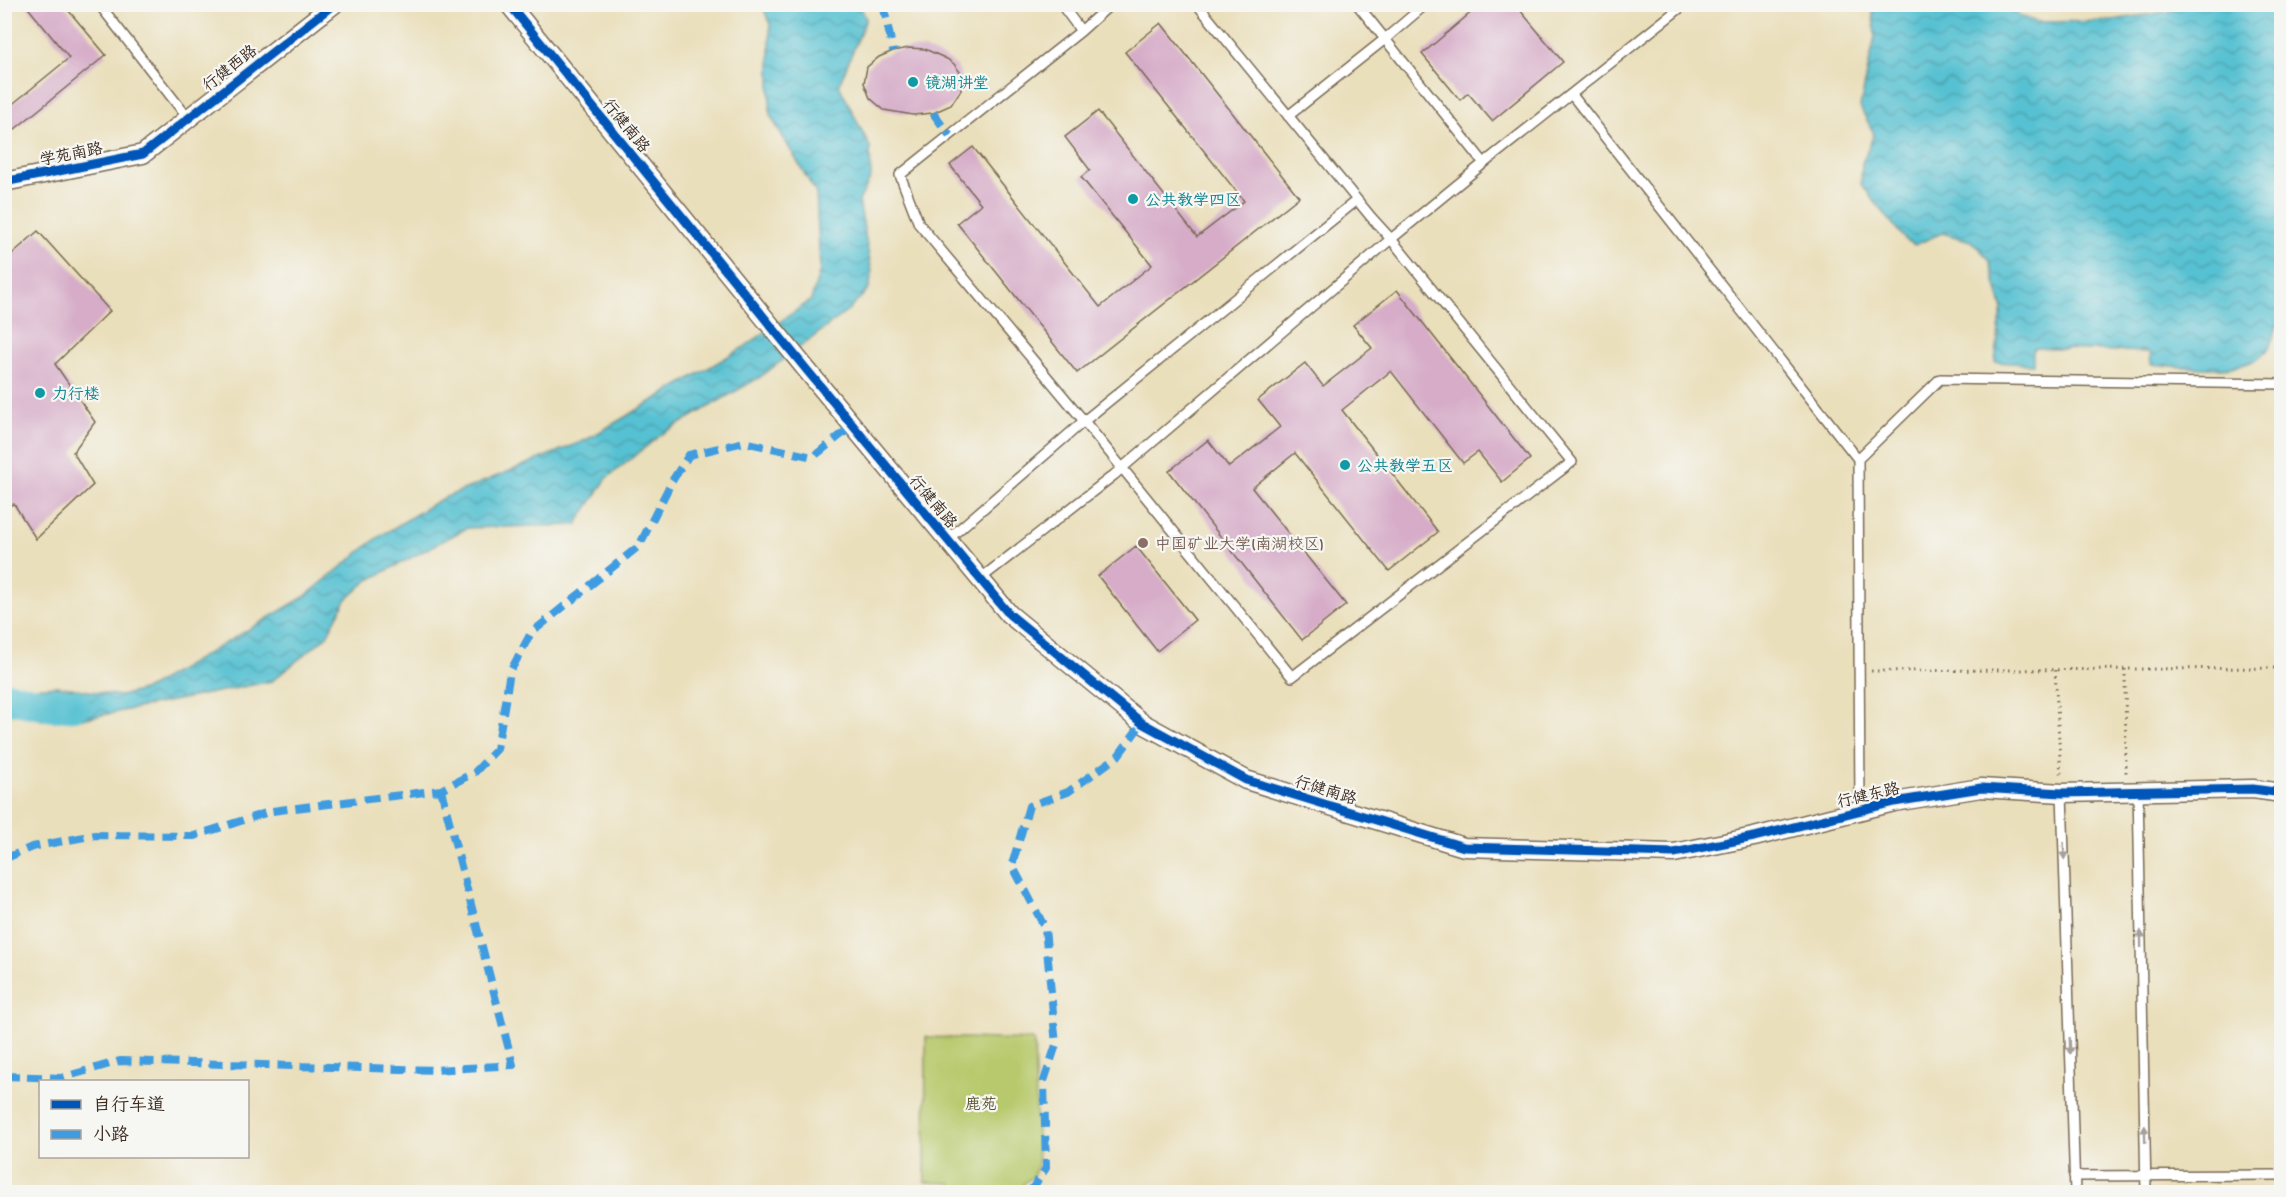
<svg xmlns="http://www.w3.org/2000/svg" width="2286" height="1197" font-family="'Gochi Hand','LXGW WenKai TC',sans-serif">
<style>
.green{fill:#b7c96c;stroke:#797a45;stroke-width:1.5}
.water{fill:url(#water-waves);stroke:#497678;stroke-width:1.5}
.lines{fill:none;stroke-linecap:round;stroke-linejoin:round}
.river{stroke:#57c1d2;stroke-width:32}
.building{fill:#d6acc8}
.service-casing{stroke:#786955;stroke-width:12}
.minor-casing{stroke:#786955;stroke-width:21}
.path{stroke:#786955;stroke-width:3;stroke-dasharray:1.5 4.5;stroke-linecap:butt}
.service{stroke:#fff;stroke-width:9}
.minor{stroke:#fff;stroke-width:18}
.quiet{stroke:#3f9ce0;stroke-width:8;stroke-dasharray:15 8;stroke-linecap:butt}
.cycleway-casing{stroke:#f6f6f2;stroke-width:13}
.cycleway{stroke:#0057b8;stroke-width:9}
.oneway{fill:#a79f9a}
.culture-dot{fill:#0f9aa8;stroke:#f6f6f2;stroke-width:2}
.education-dot{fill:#8d6e63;stroke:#f6f6f2;stroke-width:2}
.labels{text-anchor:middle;stroke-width:4.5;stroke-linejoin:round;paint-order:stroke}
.street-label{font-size:16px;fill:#3b2a1e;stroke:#f6f6f2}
.culture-label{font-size:16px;fill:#0d838f;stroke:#f6f6f2;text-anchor:start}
.education-label{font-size:16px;fill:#785e54;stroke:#f6f6f2;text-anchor:start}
.park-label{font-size:16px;fill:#5a5232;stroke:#f6f6f2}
</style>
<defs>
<pattern id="water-waves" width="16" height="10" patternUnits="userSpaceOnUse" patternTransform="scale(1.5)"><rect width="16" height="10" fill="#57c1d2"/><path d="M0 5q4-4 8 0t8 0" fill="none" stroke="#499daa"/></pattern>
</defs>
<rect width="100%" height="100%" fill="#f6f6f2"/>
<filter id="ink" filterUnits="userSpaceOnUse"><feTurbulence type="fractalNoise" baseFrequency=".0167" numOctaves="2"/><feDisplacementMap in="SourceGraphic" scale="12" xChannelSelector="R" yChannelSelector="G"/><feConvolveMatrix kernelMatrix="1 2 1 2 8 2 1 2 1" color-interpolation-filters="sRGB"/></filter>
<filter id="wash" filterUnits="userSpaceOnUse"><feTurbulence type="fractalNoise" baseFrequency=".008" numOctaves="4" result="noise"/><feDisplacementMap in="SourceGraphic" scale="24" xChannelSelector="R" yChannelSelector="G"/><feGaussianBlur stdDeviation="1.35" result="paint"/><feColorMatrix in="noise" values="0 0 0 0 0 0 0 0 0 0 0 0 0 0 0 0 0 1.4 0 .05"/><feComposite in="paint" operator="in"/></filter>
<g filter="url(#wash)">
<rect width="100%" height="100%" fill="#eadfbb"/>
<path class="green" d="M 926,1037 L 1034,1040 L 1038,1166 L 1032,1177 L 1023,1184 L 1024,1192 L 952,1192 L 951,1183 L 925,1182 Z"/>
<path class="water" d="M 762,5 L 860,5 L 866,19 L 839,85 L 870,147 L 871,177 L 859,201 L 872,273 L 869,289 L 849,310 L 760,377 L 662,434 L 607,478 L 576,525 L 467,528 L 367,581 L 346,600 L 326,637 L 272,681 L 87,718 L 41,720 L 26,688 L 58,686 L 120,696 L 147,689 L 304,597 L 377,538 L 441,499 L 586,440 L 744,347 L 811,300 L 820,270 L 816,193 L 770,115 L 770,24 Z
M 1872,5 L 1997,5 L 2036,22 L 2106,21 L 2171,11 L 2180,5 L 2281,5 L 2281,314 C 2277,325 2274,339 2268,349 C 2248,378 2181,366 2151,364 L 2150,352 L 2033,348 L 2033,364 L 1995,362 L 2002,307 L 1989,259 L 1971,241 L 1942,233 L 1915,245 L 1906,241 L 1861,184 L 1862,163 L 1874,134 L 1860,107 L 1875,36 Z"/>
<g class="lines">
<path class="river" d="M 4,697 L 53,706 L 74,705"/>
</g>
<g id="blocks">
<path class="building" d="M 25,4 L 63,4 L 106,55 L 4,138 L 4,111 L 69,58 Z
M 1481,4 L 1515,4 L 1563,62 L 1492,121 L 1468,93 L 1460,100 L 1422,54 Z
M 1161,23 L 1299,197 L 1077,373 L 957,223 L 981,204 L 950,165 L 973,147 L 1100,307 L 1152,265 L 1081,177 L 1090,170 L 1065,137 L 1098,111 L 1197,237 L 1244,201 L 1125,52 Z
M 909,48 L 925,49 L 947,59 L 954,64 L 960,72 L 961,90 L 951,105 L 933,113 L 913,115 L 884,110 L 870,98 L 864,83 L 867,67 L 879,57 L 893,51 Z
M 38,231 L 110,311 L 55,364 L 95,422 L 73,452 L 93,485 L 36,539 L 14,504 L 4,507 L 4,261 Z
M 1397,290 L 1530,459 L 1502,482 L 1478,452 L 1463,463 L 1391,371 L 1342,410 L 1438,532 L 1389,571 L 1295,453 L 1252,488 L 1346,605 L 1302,640 L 1169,471 L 1208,440 L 1229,467 L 1280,427 L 1258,400 L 1305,363 L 1323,386 L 1372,348 L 1353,325 Z
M 1136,546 L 1195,620 L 1157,651 L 1098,576 Z"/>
</g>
</g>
<g filter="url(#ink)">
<use href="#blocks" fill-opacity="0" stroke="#786955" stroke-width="1.5"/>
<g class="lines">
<g class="service-casing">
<path id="service" d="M 99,4 L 188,118
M 1061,4 L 1081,31 L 1111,4
M 1197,4 L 1371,217 L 1391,239 L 1484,163 L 1385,39 L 1288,116
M 1357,4 L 1385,39 L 1426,4
M 1572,95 L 1858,459 L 1860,810
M 1484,163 L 1685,4
M 1858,459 L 1940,379 L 2282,384
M 947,540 L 1084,421 L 1357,200
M 980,579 L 1114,475 L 1122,468 L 1391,239 L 1572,462 L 1292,677 L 1084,421 L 919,224 L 900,175 L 1081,31
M 2138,790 L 2146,1192
M 2062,793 L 2075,1192
M 2074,1176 L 2282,1175"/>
</g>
<g class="minor-casing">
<path id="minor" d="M 509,4 L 806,369 L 1009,614 L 1142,723 L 1246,780 L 1464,847 L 1674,853 L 1754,837 L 1894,802 L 1981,788 L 2062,793 L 2253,789 L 2282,793
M 4,182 L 143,154 L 334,4"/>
</g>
<path class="path" d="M 2125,669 L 2126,775
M 2055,670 L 2061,776
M 1871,671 L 2282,668"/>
<use href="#service" class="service"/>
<use href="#minor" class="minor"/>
<path class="quiet" d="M 883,4 L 893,51
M 933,113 L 950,136
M 4,859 L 32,847 L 95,835 L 194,836 L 272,811 L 441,790 L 475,772 L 497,749 L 510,672 L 531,633 L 639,546 L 672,481 L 689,455 L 744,442 L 813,457 L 847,430
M 4,1076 L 61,1078 L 120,1061 L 436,1070 L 513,1065 L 441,790
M 1030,1192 L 1046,1168 L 1044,1081 L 1056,1045 L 1045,928 L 1012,865 L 1029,806 L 1068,792 L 1118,756 L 1142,723"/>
<g class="cycleway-casing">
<path id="cycleway" d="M 509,4 L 806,369 L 1009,614 L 1142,723 L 1246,780 L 1464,847 L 1674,853 L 1754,837 L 1894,802 L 1981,788 L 2062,793 L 2253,789 L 2282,793
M 4,182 L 143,154 L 334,4"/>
</g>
<use href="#cycleway" class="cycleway"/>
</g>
<defs><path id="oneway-solid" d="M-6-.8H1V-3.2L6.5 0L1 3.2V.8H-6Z" transform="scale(1.5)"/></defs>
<g class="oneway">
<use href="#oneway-solid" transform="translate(2064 851) rotate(88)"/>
<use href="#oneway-solid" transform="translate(2141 939) rotate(-91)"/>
<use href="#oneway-solid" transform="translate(2070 1046) rotate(88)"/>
<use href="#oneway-solid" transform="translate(2145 1134) rotate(-91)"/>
</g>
</g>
<g class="culture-dot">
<circle cx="913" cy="82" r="6"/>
<circle cx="1133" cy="199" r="6"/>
<circle cx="40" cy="393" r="6"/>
<circle cx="1345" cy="465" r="6"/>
</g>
<circle class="education-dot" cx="1143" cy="543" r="6"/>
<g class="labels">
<g class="street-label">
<text transform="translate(229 67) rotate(-38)" y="6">行健西路</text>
<text transform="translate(627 125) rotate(51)" y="6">行健南路</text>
<text transform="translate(71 153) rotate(-11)" y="6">学苑南路</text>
<text transform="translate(934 501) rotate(50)" y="6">行健南路</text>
<text transform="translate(1326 789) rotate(17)" y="6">行健南路</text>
<text transform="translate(1868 794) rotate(-13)" y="6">行健东路</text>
</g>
<g class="culture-label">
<text x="925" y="88">镜湖讲堂</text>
<text x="1145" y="205">公共教学四区</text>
<text x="52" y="399">力行楼</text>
<text x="1357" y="471">公共教学五区</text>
</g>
<g class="education-label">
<text x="1155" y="549">中国矿业大学(南湖校区)</text>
</g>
<g class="park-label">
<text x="981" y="1109">鹿苑</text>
</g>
</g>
<rect width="2286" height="1197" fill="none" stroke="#f6f6f2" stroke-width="24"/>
<rect x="39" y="1080" width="210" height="78" fill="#f6f6f2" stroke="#aba49d" stroke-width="1.5"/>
<rect x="51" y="1100" width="30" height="9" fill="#0057b8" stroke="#aba49d" stroke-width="1.5"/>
<text x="93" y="1110" font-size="18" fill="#3b2a1e">自行车道</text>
<rect x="51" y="1130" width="30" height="9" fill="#3f9ce0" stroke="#aba49d" stroke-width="1.5"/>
<text x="93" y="1140" font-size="18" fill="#3b2a1e">小路</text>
</svg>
